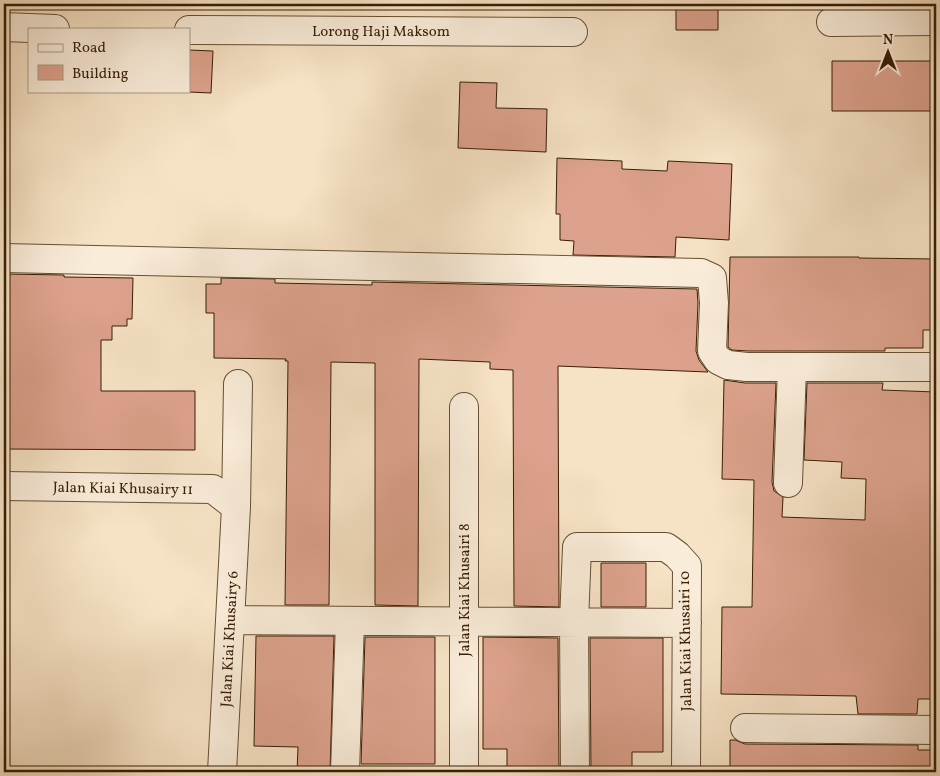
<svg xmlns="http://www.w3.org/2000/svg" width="940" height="776" font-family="Vollkorn,serif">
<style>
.building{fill:#dda28d;stroke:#371e04}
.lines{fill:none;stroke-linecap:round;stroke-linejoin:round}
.minor-casing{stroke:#674f34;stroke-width:30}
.minor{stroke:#f9ecd9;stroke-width:28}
.labels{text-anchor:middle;stroke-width:4;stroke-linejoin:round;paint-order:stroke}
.street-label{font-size:15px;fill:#371e04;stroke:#f9ecd9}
</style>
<rect width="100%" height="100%" fill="#f6e2c5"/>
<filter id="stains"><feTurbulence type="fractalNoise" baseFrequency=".004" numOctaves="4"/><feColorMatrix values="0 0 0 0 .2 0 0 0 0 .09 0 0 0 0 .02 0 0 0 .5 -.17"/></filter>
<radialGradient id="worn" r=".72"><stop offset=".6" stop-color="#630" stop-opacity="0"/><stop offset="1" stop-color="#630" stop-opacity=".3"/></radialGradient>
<path class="building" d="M676 4H718V30H676Z
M189 50 213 51 211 93 189 92Z
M832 61H936V111H832Z
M460 82 497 83 496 108 547 109 546 152 458 148Z
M557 158 622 161V169L667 171 668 161 732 164 729 240 676 237 675 257 573 255 574 241 560 240V214H556Z
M730 257H859V258L936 259V330H923V348H885V351H748L732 350 728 347Z
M4 274 64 275V277L133 278 132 319H127V326H112V340H101V391H195V450L4 449Z
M221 278 275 279V283L372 285V282L697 289 698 303 696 351 699 360 708 372 558 366 559 607 514 606 513 370 490 369V362L419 359 418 606 375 605V363L331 362 329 605H285L288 361H285L286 359 214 358V313H206V284H221Z
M724 380 745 383H776L772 482 774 491 783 497 782 517 865 520 866 479 841 478 842 462 804 460 807 383H883L882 390 936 392V699H918L917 714H858L856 696 721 694 722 607H752L754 480 722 479Z
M601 563H646V607H601Z
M256 636H334L330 772H297L298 747 254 746Z
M365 637H435V764H361Z
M483 637 558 638 559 771H507V749H483Z
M590 638H663V752H632V772H591Z
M730 740H735L745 744 918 745V750H936V772H730Z"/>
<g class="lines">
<defs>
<path id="minor" d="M831 22 936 21
M4 27 55 29
M189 30 573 32
M4 258 701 273 712 278 714 303 712 351 718 360 728 365 747 367H936
M464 407V772
M788 483 792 367
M4 486 213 489 236 507
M230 620 687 623
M745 728 936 730
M222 772 236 507 238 384
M345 772 350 621
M575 772 574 622 577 547H666L677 555 687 566 686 772"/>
</defs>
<use href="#minor" class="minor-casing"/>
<use href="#minor" class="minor"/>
</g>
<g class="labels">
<g class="street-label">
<text x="381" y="36">Lorong Haji Maksom</text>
<text transform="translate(123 488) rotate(1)" y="5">Jalan Kiai Khusairy 11</text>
<text transform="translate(464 590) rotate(-90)" y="5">Jalan Kiai Khusairi 8</text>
<text transform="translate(229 639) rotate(-87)" y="5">Jalan Kiai Khusairy 6</text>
<text transform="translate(685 641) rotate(-91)" y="5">Jalan Kiai Khusairi 10</text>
</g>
</g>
<rect width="940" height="776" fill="none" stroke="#f6e2c5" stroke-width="20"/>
<rect x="5" y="5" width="930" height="766" fill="none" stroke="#371e04" stroke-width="2.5"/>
<rect x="10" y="10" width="920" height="756" fill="none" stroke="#371e04"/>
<rect x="28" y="28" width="162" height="65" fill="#f9ecd9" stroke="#ab9a84"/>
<rect x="38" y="44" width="25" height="8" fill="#f9ecd9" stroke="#ab9a84"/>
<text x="72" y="52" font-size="15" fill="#371e04">Road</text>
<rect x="38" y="65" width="25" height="15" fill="#dda28d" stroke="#ab9a84"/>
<text x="72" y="78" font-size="15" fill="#371e04">Building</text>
<g transform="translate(888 52)" stroke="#f9ecd9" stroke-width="4" paint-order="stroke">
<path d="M0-4L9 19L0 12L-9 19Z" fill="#371e04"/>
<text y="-8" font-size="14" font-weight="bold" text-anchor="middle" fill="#371e04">N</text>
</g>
<rect width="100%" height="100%" filter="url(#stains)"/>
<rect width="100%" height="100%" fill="url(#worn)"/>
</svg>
